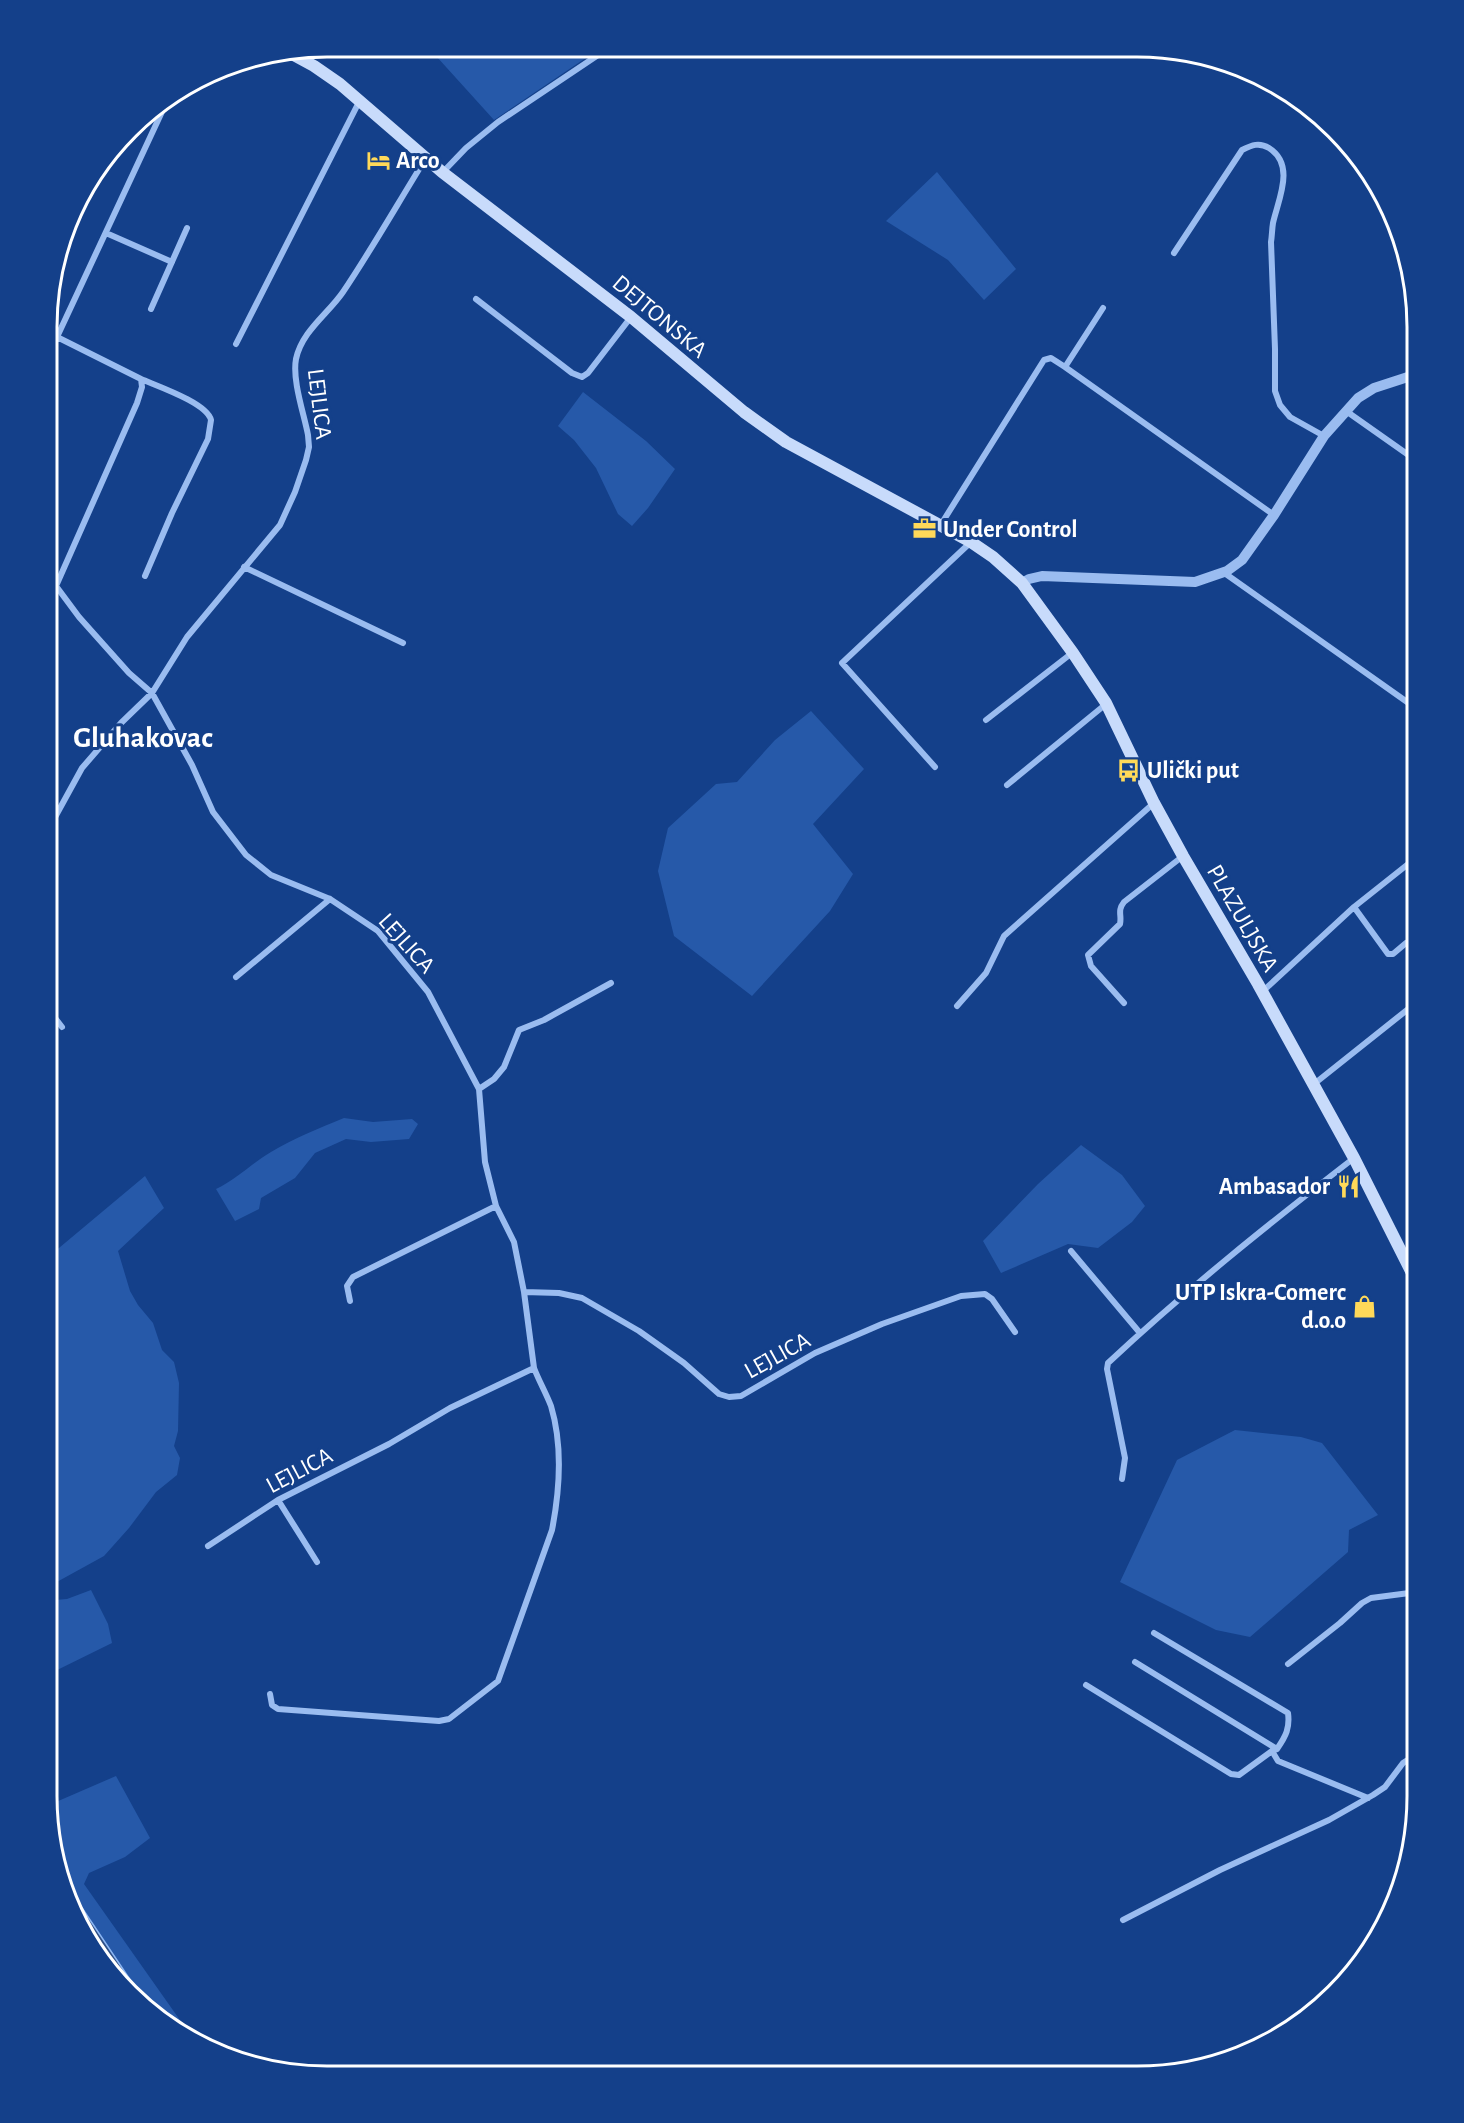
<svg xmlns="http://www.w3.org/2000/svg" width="1464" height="2123" font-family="'Alegreya Sans',sans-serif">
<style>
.green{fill:#2659a9}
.water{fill:#2e4f86;stroke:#8cb6f3;stroke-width:1.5}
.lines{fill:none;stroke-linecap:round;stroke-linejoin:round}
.minor{stroke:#9abcf0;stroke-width:6}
.tertiary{stroke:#9abcf0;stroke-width:10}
.secondary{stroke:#c8dbfb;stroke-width:12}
.labels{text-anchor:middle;stroke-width:6;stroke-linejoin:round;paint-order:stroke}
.poi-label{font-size:24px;font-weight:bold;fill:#fff;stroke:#14408a;text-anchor:start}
.street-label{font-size:24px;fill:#fff;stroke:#14408a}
.district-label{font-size:30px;font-weight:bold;fill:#fff;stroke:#14408a}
.rim{fill:none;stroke:#fff;stroke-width:3}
</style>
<rect width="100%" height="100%" fill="#14408a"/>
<path class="green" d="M448 47H602L494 120 437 57Z
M937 172 1016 269 984 300 948 260 886 221Z
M583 392 646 441 675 469 648 508 632 526 618 514 596 468 574 440 558 426Z
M811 711 864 769 813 824 853 874 830 911 752 996 674 936 658 871 668 828 716 784 737 782 775 740Z
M344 1118 373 1122 412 1119 418 1124 409 1139 371 1142 346 1139 315 1153 295 1178 261 1198 259 1209 235 1221 216 1189C237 1179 252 1163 271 1152 294 1138 320 1128 344 1118Z
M1081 1145 1122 1175 1145 1206 1132 1222 1098 1248 1068 1244 1001 1273 983 1241 1038 1184Z
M145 1176 164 1208 118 1251 130 1291 138 1305 153 1323 162 1350 174 1362 179 1383 178 1431 174 1446 180 1458 177 1475 156 1492 129 1528 104 1556 55 1583V1600L67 1599 91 1590 108 1624 112 1643 47 1675V1258Z
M1235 1430 1301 1437 1322 1443 1378 1515 1349 1530 1348 1552 1250 1637 1216 1630 1120 1582 1177 1460Z
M116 1776 150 1838 125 1857 89 1873 84 1884 194 2040 157 2019 68 1887 49 1805Z"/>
<path class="water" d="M68 1887 153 2014 75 1920Z"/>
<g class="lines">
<path class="minor" d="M167 101 57 337 141 379 142 387 137 403 56 586 79 617 129 673 152 693 192 765 213 812 246 855 271 875 330 899 378 931 428 992 479 1089 485 1162 496 1206 514 1242 524 1292 534 1368 450 1408 389 1444 278 1500 208 1546
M443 172 466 148 498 122 610 47
M106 233 172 262
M1174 253 1242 150C1252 145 1259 142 1269 148 1296 165 1278 200 1273 223 1272 229 1272 236 1271 242L1275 349V391L1280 405 1290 417 1324 436
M476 299 572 373 582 377 588 373 631 317
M151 309 187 228
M236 344 360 100
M49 356 57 337
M1065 367 1274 515
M141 379C157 386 207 403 211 420L208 439 172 513 145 576
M1346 411 1417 461
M940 526 1044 360 1051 358 1065 367 1103 308
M244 567 403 643
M1223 572 1417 709
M48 578 56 586
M986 720 1072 653
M935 767 842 663 971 542
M1007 785 1106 704
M48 830 82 768 121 723 152 693 187 637 280 525 295 492 306 460 309 447 308 435C304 414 292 380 296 359 302 331 328 314 343 292 372 249 398 203 426 158
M1354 907 1388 954H1393L1406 943
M236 977 330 899
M1262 992 1354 907 1417 857
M1124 1003 1091 966 1088 955 1120 924C1122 915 1117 911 1124 902L1183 856
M957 1006 986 973 1004 936 1154 803
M48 1009 62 1027
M1314 1084 1417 1002
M479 1089 494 1079 504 1067 519 1030 544 1020 611 983
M1071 1251 1140 1333
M524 1292 559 1293 582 1298 639 1331 684 1363 719 1394 729 1397 741 1396 815 1353 882 1324 961 1296 985 1294 992 1299 1015 1332
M350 1301 347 1286 353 1277 496 1206
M1122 1479 1125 1458 1107 1369 1108 1363C1186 1290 1270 1223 1354 1158
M278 1500 317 1562
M1154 1633 1288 1713C1290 1728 1286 1736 1277 1749L1272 1751 1278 1761 1368 1798
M1135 1662 1277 1749
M1288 1664 1340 1623 1362 1603 1371 1598 1417 1592
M1086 1685 1231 1774 1239 1775 1272 1751
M270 1694 272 1705 278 1709 439 1721 449 1719 498 1681 552 1530C560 1489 563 1446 551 1406 546 1393 539 1381 534 1368
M1123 1920 1220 1870 1329 1820 1373 1795 1385 1787 1403 1763 1417 1754"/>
<path class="tertiary" d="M1022 583 1029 579 1042 576 1195 582 1227 571 1242 560 1274 515 1324 436 1358 398 1374 388 1417 374"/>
<path class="secondary" d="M290 53 314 66 340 84 442 172 631 317 744 412 786 442 971 542 993 557 1022 583 1073 653 1106 703 1154 803 1183 856 1258 984 1354 1158 1417 1283"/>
</g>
<defs>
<symbol id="hotel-bare" viewBox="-9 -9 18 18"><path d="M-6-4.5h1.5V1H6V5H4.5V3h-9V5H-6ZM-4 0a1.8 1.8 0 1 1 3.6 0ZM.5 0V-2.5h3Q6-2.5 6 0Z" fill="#ffd959" stroke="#14408a" stroke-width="2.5" paint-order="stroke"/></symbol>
<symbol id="office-bare" viewBox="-9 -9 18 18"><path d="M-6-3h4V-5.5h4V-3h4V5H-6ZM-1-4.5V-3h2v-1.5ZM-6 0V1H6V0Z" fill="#ffd959" stroke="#14408a" stroke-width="2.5" paint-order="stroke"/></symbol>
<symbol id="bus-bare" viewBox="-9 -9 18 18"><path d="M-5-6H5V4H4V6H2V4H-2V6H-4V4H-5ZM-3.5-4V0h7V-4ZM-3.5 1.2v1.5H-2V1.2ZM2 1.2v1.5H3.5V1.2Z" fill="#ffd959" stroke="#14408a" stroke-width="2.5" paint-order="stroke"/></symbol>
<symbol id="restaurant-bare" viewBox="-9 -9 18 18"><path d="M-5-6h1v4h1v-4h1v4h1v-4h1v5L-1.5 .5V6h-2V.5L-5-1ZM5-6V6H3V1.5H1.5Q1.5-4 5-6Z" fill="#ffd959" stroke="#14408a" stroke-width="2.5" paint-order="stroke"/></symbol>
<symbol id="shop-bare" viewBox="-9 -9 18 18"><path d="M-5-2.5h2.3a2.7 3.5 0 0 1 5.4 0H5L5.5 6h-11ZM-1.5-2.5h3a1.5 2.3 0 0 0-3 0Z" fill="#ffd959" stroke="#14408a" stroke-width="2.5" paint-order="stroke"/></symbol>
</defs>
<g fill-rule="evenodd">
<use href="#hotel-bare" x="362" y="144" width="33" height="33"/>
<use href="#office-bare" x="908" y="512" width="33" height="33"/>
<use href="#bus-bare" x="1112" y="754" width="33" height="33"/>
<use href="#restaurant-bare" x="1332" y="1170" width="33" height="33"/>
<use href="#shop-bare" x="1348" y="1290" width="33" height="33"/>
</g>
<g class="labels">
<g class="poi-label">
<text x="396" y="168">Arco</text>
<text x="943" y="537">Under Control</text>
<text x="1147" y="778">Ulički put</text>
<text x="1330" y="1194" text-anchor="end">Ambasador</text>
<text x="1346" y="1300" text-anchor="end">UTP Iskra-Comerc<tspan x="1346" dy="28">d.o.o</tspan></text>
</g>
<g class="street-label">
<text transform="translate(660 316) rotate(40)" y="8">DEJTONSKA</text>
<text transform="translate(320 404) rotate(83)" y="8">LEJLICA</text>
<text transform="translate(1243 918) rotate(60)" y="8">PLAZULJSKA</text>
<text transform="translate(407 943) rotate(48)" y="8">LEJLICA</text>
<text transform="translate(777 1355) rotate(-29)" y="8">LEJLICA</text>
<text transform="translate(299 1470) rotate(-28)" y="8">LEJLICA</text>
</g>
<g class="district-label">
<text x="143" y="747">Gluhakovac</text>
</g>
</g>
<path d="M0 0H1464V2123H0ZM327 57H1137A270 270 0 0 1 1407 327V1796A270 270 0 0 1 1137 2066H327A270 270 0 0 1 57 1796V327A270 270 0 0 1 327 57Z" fill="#14408a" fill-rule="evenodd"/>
<path class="rim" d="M327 57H1137A270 270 0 0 1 1407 327V1796A270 270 0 0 1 1137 2066H327A270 270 0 0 1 57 1796V327A270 270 0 0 1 327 57Z"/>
</svg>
